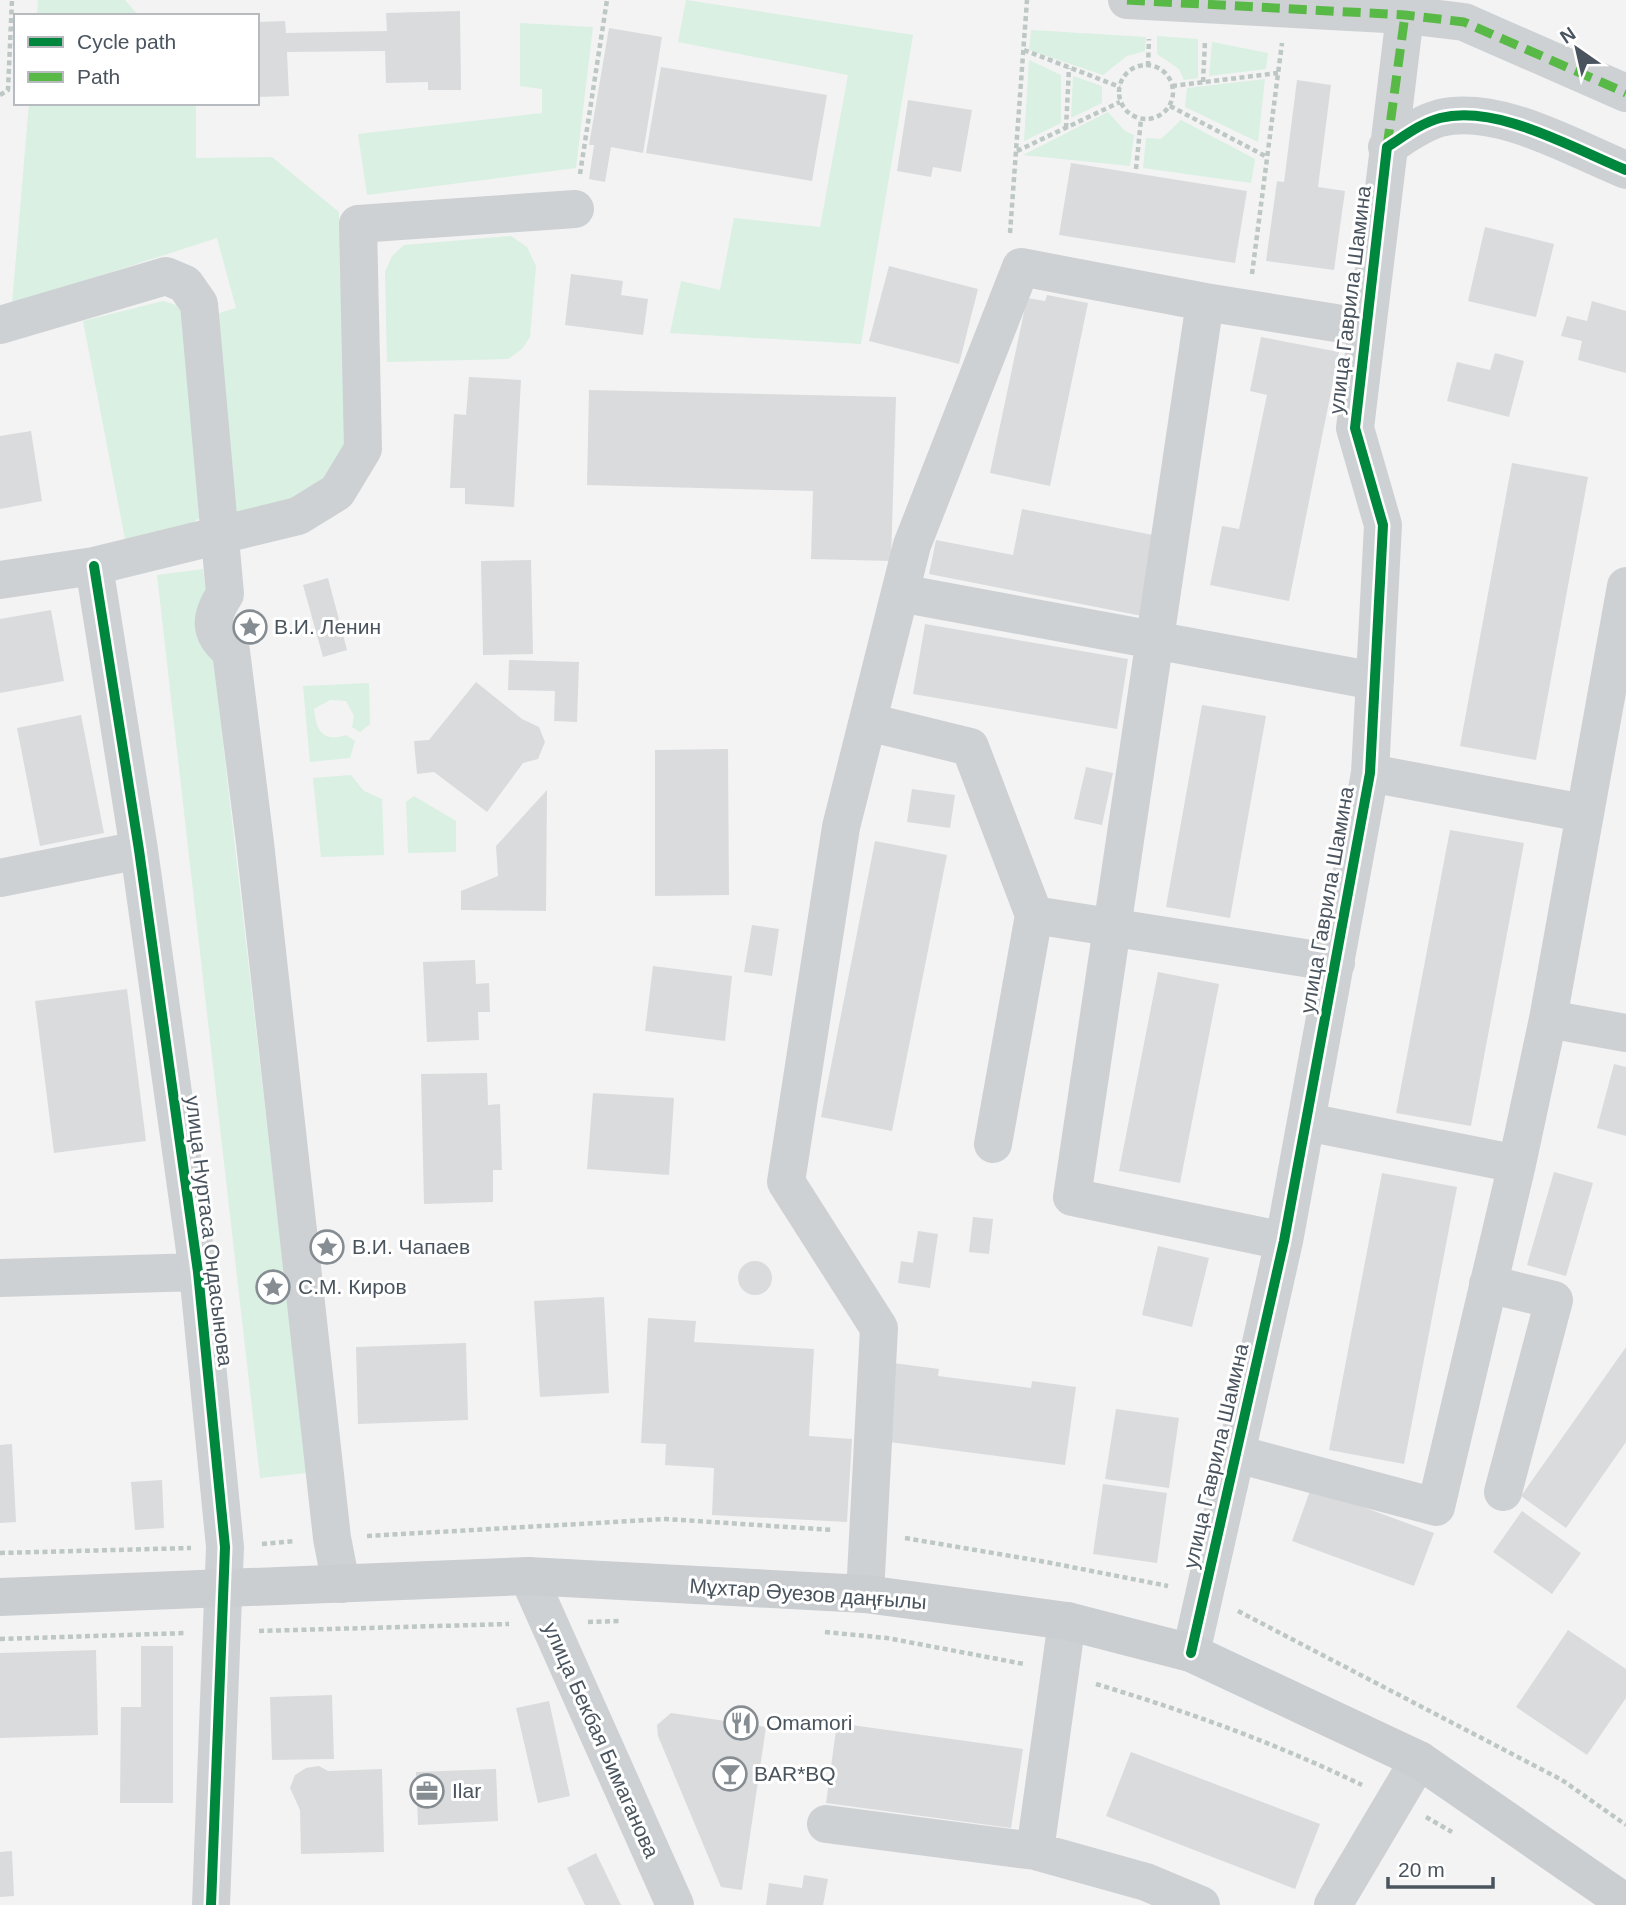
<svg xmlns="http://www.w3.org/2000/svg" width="1626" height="1905" font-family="Arial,sans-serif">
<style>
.green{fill:#d9f0e3}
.building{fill:#dadbdd}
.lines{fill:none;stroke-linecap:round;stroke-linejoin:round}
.path{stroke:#bdc7c4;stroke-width:4.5;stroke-dasharray:5 3.5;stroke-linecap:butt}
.minor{stroke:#ced1d3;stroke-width:38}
.major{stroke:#caced1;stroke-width:38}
.quiet{stroke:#58b947;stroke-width:9;stroke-dasharray:18 9;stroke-linecap:butt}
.cycleway-casing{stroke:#fff;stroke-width:15}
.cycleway{stroke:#00873e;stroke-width:10}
.labels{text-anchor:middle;stroke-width:6;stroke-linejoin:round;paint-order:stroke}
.street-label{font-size:21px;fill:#4a545e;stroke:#fff}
.poi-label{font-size:21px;fill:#4a545e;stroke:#fff;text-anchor:start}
</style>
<rect width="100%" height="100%" fill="#f3f3f3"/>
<path class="green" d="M38 0H125L139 16H37Z
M686 0 913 35 861 344 670 333 681 281 720 290 734 218 820 227 848 75 678 42Z
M520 23 593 27 576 168 367 195 358 134 542 113V89L520 86Z
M1031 30 1146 37 1145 51 1127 56 1103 75 1029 50Z
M1157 36 1198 39V78L1184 80 1179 69 1157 54Z
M1212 42 1268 53 1266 69 1209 76Z
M1029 60 1061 75V123L1024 141Z
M1073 76 1102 86V103L1071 118Z
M1265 79 1258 142 1185 107 1187 88Z
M29 103H196V158L272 157 339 212 349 433 339 466 297 500 233 514 209 316 236 308 217 238 12 304Z
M1108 112 1125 131 1134 135 1130 166 1023 155Z
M1181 120 1255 159 1251 183 1143 168 1146 138 1161 139Z
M511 236 527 247 536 266 530 337 522 349 508 359 387 362 385 272 392 256 404 245Z
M163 301 176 305 184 314 199 518 189 526 125 539 83 321Z
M203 569 307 1473 260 1478 157 575Z
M369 683 370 724 360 732 352 727 354 716 346 701 330 700 314 709C316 730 323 743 346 735L355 741 350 758 310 762 303 686Z
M351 775 364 791 382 799 384 855 321 857 313 778Z
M414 796 456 821V852L408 853 406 802Z"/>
<path class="building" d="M460 11 461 90H428V82L386 83 385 51 287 52 289 96 257 97V22L285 21 286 33 387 31 386 13Z
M609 28 662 37 643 153 611 147 605 182 589 179 594 145H589Z
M661 67 827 95 812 181 646 153Z
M1297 80 1331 85 1318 187 1345 191 1334 270 1266 261 1277 181 1284 182Z
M908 100 972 110 961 172 933 167 931 177 897 171Z
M1071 163 1247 191 1235 263 1059 235Z
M1485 227 1554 244 1536 317 1468 301Z
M889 266 978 289 959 364 869 341Z
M571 274 623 281 621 295 648 299 643 335 565 325Z
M1047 295 1088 303 1050 486 990 473 1027 298 1045 301Z
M1592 301 1626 311V373L1578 360 1582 341 1561 336 1567 316 1587 321Z
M1261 337 1339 352 1289 601 1210 585 1222 526 1239 529 1267 395 1250 391Z
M1495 353 1524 361 1509 417 1447 401 1457 362 1490 370Z
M469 377 521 380 514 507 465 504V488H450L454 414 466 415Z
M589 390 896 397 891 561 811 559 813 491 587 485Z
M31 431 42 501 0 509V436Z
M1512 463 1588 477 1536 760 1460 746Z
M1022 509 1158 536 1142 616 929 574 936 540 1013 555Z
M531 560 533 654 483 655 481 561Z
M328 578 347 650 323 657 303 585Z
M51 610 64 681 0 693V619Z
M925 624 1128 659 1117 729 913 694Z
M509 660 579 662 577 722 554 721 555 691 508 690Z
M476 682 522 719 539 727 545 742 538 759 523 763 487 812 434 772 417 774 414 741 429 740Z
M1202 705 1266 716 1230 918 1166 907Z
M81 715 104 833 40 846 17 728Z
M728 749 729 895 655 896V750Z
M1086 767 1113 773 1102 825 1074 819Z
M912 789 955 795 950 828 907 822Z
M547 790 546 911 461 910V891L498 876 496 846Z
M1450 830 1524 843 1471 1126 1396 1113Z
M875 841 947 855 892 1131 821 1117Z
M752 925 779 929 772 976 744 972Z
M475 960 476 984 489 983 490 1012H478L479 1040 427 1042 423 962Z
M653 966 732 976 725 1041 645 1031Z
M1158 972 1219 984 1180 1183 1119 1171Z
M127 989 146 1141 54 1153 35 1001Z
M1614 1064 1626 1067V1136L1597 1128Z
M487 1073 488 1105 500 1104 502 1170H493V1202L424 1204 421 1074Z
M593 1093 674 1098 669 1175 587 1169Z
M1554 1172 1593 1183 1566 1276 1527 1265Z
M1382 1173 1457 1187 1404 1464 1329 1450Z
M973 1217 993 1219 989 1254 969 1252Z
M918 1231 938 1234 930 1288 898 1283 901 1261 913 1263Z
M1158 1246 1209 1258 1192 1327 1142 1315Z
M738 1278a17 17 0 1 1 34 0a17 17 0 1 1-34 0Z
M604 1297 609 1393 540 1397 534 1301Z
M648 1318 696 1321 694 1342 814 1349 809 1436 852 1439 847 1522 712 1515 714 1468 665 1465 666 1444 641 1443Z
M466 1343 468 1420 358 1424 356 1347Z
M1626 1347V1442L1566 1528 1521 1496Z
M893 1363 939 1369 938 1376 1031 1388 1032 1381 1076 1387 1065 1465 882 1441Z
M1116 1409 1179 1418 1169 1488 1105 1479Z
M12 1444 16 1522 0 1523V1445Z
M162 1480 164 1528 135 1530 131 1482Z
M1103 1484 1167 1493 1157 1563 1093 1554Z
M1311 1488 1434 1533 1414 1586 1292 1541Z
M1522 1511 1581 1553 1552 1594 1493 1552Z
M1568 1630 1626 1669V1698L1587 1755 1516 1707Z
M141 1646H173V1803H120L121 1707H141Z
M96 1650 98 1735 0 1738V1653Z
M332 1695 334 1759 272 1760 270 1697Z
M549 1701 570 1796 538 1803 516 1708Z
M671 1713 766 1727 742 1890 721 1887 658 1736 657 1725Z
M837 1723 1023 1749 1011 1828 826 1803Z
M1131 1752 1320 1824 1295 1889 1106 1816Z
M319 1766 328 1771 382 1769 384 1852 301 1854 300 1810 290 1788 295 1775 306 1768Z
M496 1769 498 1821 418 1825 416 1772Z
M12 1851 14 1896 0 1897V1852Z
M596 1853 621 1905H585L567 1868Z
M804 1875 828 1879 823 1905H766L769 1883 802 1888Z"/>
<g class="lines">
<path class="path" d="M1024 50 1120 87
M1119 92a27 27 0 1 1 54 0a27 27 0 1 1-54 0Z
M1148 66 1149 39
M1203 82 1205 41
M1172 86 1278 73
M0 95 8 90 12 0
M1170 106 1267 157
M1066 128 1069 68
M1017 151 1120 102
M1136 169 1141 119
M580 174 607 0
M1010 233 1027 0
M1252 274 1282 43
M367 1536 666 1519 833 1530
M905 1538 1046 1562 1168 1586
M262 1544 295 1541
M0 1553 191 1548
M1238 1611 1562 1780 1626 1825
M588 1622 621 1621
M259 1631 509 1624
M825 1632 887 1638 1024 1664
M0 1639 187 1633
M1096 1684C1189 1712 1275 1743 1362 1785
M1426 1817 1452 1832"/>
<path class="minor" d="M1127 0 1405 15 1464 22 1626 93
M1387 147C1403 137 1421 123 1440 118 1498 104 1572 148 1626 170
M1205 302 1367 328
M0 325 166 276 185 284 199 304 225 594C210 617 208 633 231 651L255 843 332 1538 341 1584
M94 566 139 850 198 1272 225 1547 211 1905
M0 580 94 566 298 516 337 492 363 449 358 224 575 209
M900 593 1375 681
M868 722 970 747 1034 915 993 1144
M1370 773 1583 813
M0 878 139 850
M1034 915 1336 963
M1548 1019 1626 1033
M1307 1122 1517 1164
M0 1278 198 1272
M1488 1284 1554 1300 1503 1492
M1237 1454 1436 1507 1517 1164 1548 1019 1626 586
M528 1576 675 1905
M865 1594 879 1328 786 1182 841 827 912 545 1021 267 1205 302 1072 1197 1284 1241
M1067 1621 1035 1851 1146 1882 1201 1905
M1191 1653 1284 1241 1370 773 1383 525 1355 428 1405 15
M826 1824 1035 1851
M1333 1905 1419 1760"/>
<path class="major" d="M0 1597 528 1576 865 1594 1067 1621 1191 1653 1419 1760 1626 1903"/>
<path class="quiet" d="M1127 0 1405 15 1464 22 1626 93
M1387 147 1405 15"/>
<defs>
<path id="cycleway" d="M94 566 139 850 198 1272 225 1547 211 1905
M1191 1653 1284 1241 1370 773 1383 525 1355 428 1387 147C1403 137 1421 123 1440 118 1498 104 1572 148 1626 170"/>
</defs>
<use href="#cycleway" class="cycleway-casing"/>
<use href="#cycleway" class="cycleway"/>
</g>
<defs>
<symbol id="sight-ring" viewBox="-11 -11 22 22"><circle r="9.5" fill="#fff" stroke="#858c92" stroke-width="1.5"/><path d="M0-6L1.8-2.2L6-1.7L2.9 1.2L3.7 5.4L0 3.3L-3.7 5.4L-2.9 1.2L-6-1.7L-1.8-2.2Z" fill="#858c92"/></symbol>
<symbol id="restaurant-ring" viewBox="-11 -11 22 22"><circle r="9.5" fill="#fff" stroke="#858c92" stroke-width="1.5"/><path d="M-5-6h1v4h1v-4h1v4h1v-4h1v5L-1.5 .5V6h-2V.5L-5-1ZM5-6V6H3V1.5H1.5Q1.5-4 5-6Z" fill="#858c92"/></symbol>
<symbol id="bar-ring" viewBox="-11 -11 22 22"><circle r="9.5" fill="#fff" stroke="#858c92" stroke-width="1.5"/><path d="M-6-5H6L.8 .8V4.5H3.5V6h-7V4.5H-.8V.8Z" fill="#858c92"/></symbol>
<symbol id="office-ring" viewBox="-11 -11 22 22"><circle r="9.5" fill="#fff" stroke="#858c92" stroke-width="1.5"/><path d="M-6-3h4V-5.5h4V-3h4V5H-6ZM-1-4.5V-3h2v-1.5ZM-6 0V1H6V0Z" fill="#858c92"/></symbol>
</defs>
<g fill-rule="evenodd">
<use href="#sight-ring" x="231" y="608" width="38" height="38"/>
<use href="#sight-ring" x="308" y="1228" width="38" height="38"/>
<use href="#sight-ring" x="254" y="1268" width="38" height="38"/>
<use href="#restaurant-ring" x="722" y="1704" width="38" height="38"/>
<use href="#bar-ring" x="711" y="1755" width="38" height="38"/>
<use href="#office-ring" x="408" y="1772" width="38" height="38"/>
</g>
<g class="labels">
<g class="street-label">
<text transform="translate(1350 300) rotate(-83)" y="7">улица Гаврила Шамина</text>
<text transform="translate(1327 900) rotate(-80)" y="7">улица Гаврила Шамина</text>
<text transform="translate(209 1231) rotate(83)" y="7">улица Нуртаса Ондасынова</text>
<text transform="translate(1216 1456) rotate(-77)" y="7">улица Гаврила Шамина</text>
<text transform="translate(808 1594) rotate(4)" y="7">Мұхтар Әуезов даңғылы</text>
<text transform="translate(601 1740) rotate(66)" y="7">улица Бекбая Бимаганова</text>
</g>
<g class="poi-label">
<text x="274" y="634">В.И. Ленин</text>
<text x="352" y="1254">В.И. Чапаев</text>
<text x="298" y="1294">С.М. Киров</text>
<text x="766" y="1730">Omamori</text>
<text x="754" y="1781">BAR*BQ</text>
<text x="452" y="1798">Ilar</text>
</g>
</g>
<rect x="14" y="14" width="245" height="91" fill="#ffffff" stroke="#b7bbbf" stroke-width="2"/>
<rect x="28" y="37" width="35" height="10" fill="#00873e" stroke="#b7bbbf" stroke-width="2"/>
<text x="77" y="49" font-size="21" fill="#4a545e">Cycle path</text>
<rect x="28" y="72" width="35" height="10" fill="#58b947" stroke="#b7bbbf" stroke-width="2"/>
<text x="77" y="84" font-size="21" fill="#4a545e">Path</text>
<g transform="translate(1577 49) rotate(326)" stroke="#ffffff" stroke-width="5" paint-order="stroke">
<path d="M0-5L12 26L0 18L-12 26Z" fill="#4a545e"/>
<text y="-10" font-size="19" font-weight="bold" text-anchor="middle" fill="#4a545e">N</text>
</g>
<path d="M1388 1877v10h105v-10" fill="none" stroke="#4a545e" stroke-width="3.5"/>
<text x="1398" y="1877" font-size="21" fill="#4a545e" stroke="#ffffff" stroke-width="5" paint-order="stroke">20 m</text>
</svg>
